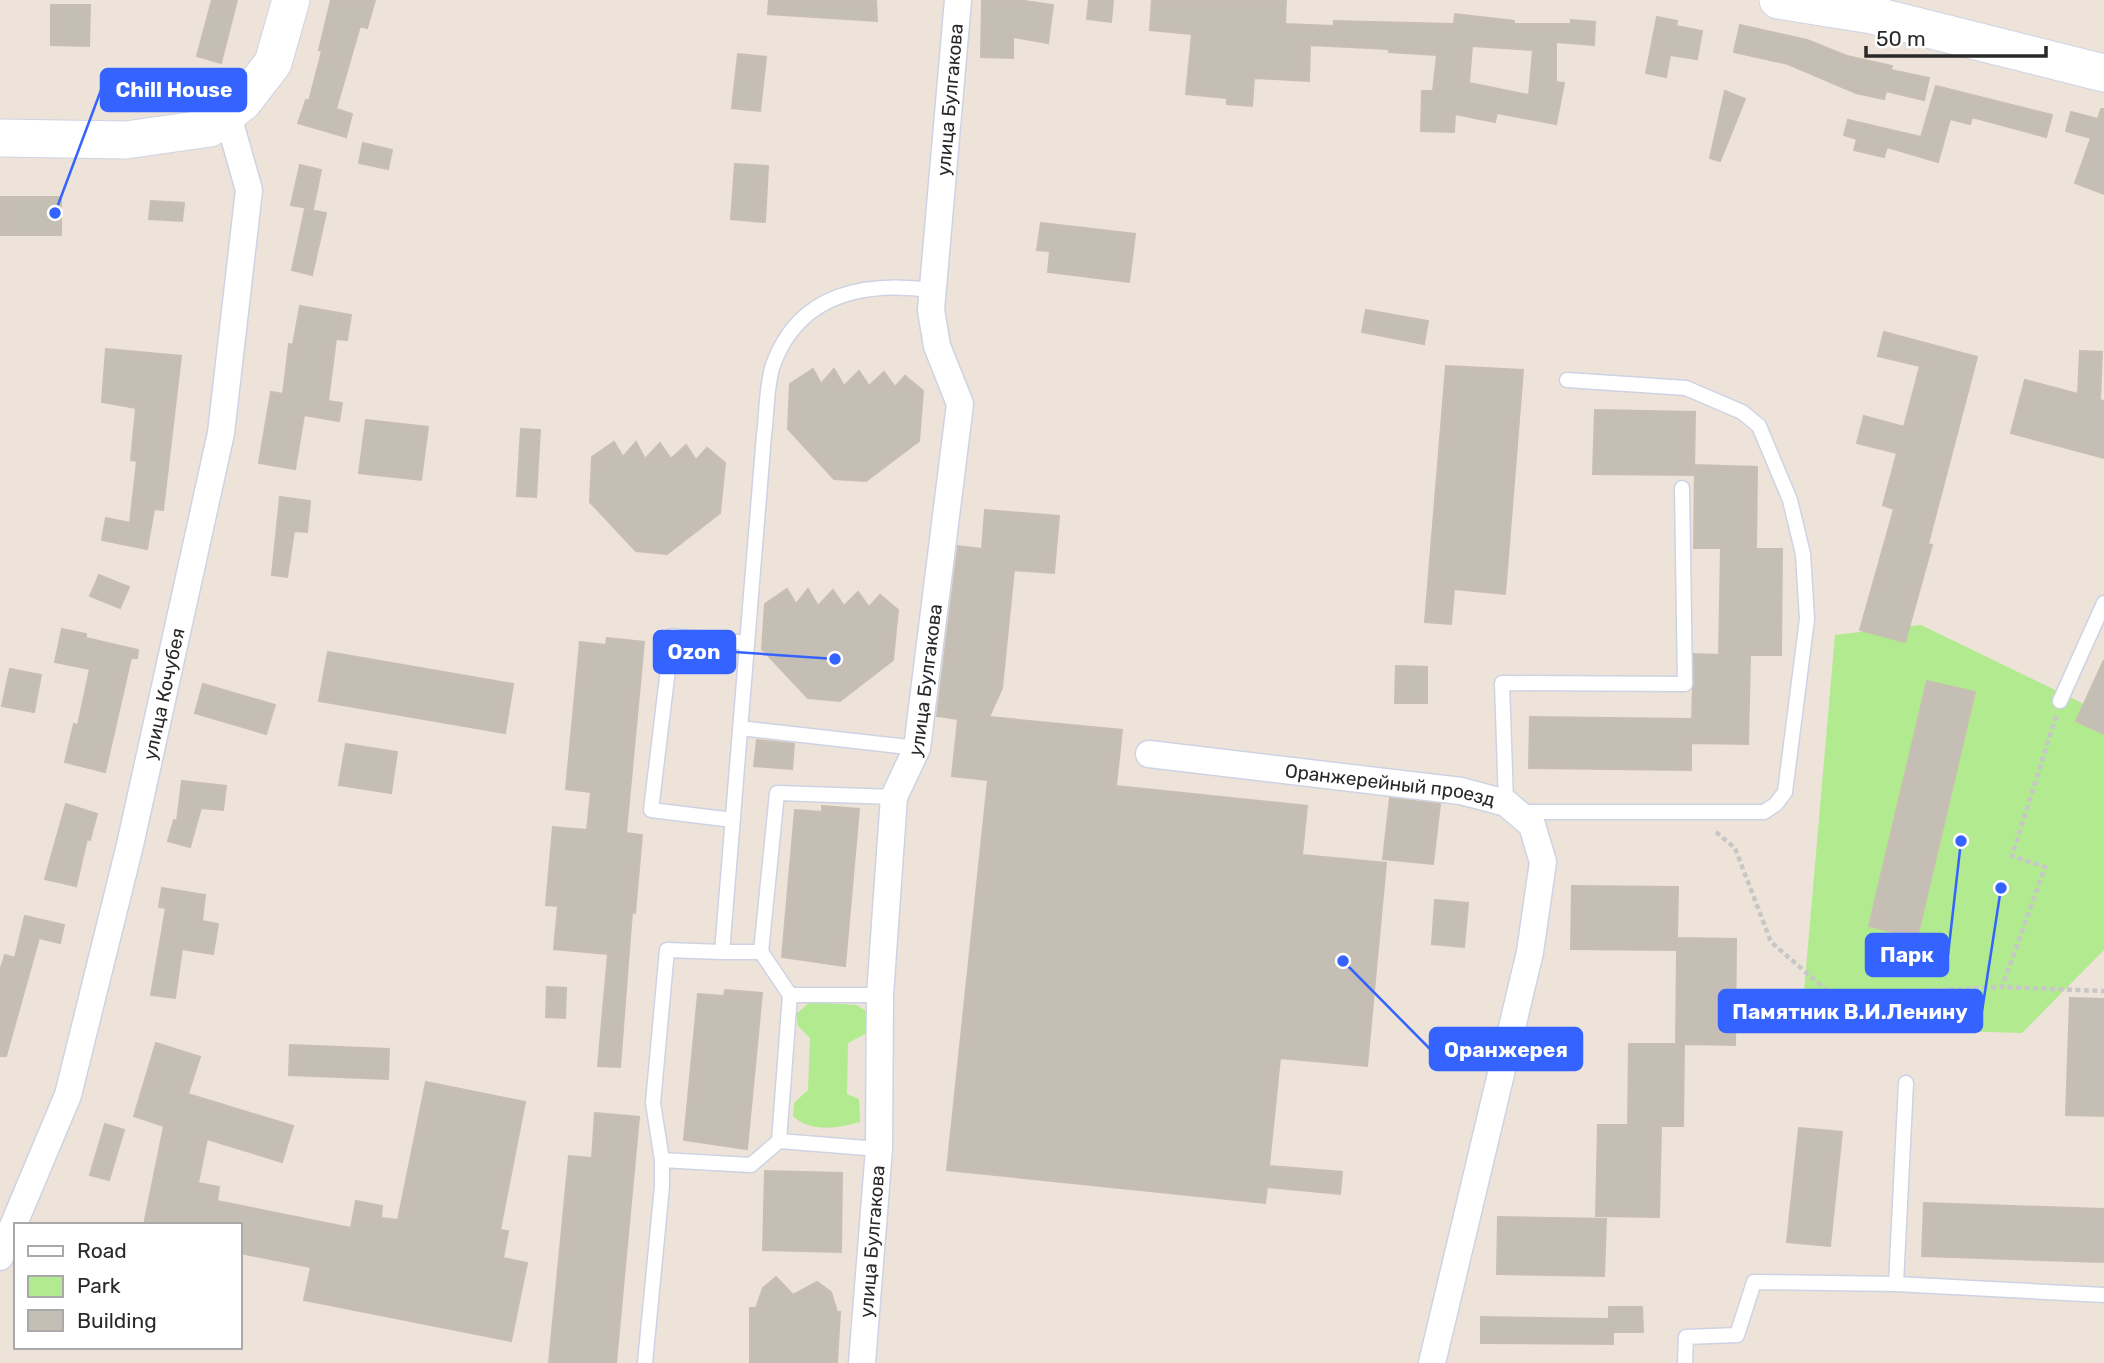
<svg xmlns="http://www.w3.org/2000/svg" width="2104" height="1363" font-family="Rubik,sans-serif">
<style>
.green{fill:#b2ea8f}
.building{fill:#c4beb5;stroke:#c8bfb3;stroke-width:2;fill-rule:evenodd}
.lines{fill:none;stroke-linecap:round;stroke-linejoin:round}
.lane-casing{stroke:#ced3e4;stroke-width:17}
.street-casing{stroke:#ced3e4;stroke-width:29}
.secondary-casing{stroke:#ced3e4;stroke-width:39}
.path{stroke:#c7c7c7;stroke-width:4.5;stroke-dasharray:5 3.5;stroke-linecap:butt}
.lane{stroke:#fff;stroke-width:14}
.street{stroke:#fff;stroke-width:26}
.secondary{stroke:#fff;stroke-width:37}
.labels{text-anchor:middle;stroke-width:5;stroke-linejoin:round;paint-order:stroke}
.street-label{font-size:19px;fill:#292929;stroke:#fff}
.leader{fill:none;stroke:#3463ff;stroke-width:2.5}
.callout-dot{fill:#3463ff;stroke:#fff;stroke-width:2.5}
.callout{fill:#3463ff;stroke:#3463ff;stroke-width:2.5}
.callout-label{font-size:21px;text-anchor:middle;font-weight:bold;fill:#fff}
</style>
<rect width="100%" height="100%" fill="#ede3d9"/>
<path class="green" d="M1921 625 2084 704 2104 733V950L2022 1033 1801 1026 1835 635Z
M810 1002 856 1005 865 1010 869 1018 865 1034 848 1043 847 1094 859 1099 860 1122C839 1128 810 1133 793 1116L794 1103 808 1090 810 1038 798 1026 796 1014Z"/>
<path class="building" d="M212 0H237L221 63 197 56Z
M331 0H375L367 28 360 26 336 109 352 114 346 137 298 123 306 100 309 101 322 51 319 50Z
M769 0H876L877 21 768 14Z
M982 0H1017L1053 5 1048 43 1013 37V58L981 57Z
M1089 0H1113L1111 22 1087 19Z
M1152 0H1286L1285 24 1334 26V21L1454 24 1455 14 1514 21V24H1571V20L1595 22 1594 45 1556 42V82L1564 83 1556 124 1497 113 1495 122 1455 114 1454 132 1421 131 1422 91H1433L1437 55 1389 52V49L1310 45 1309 81 1254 78 1252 106 1227 104V98L1186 94 1192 34 1150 30ZM1472 46 1533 50 1529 95 1469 83Z
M51 5H90L89 46 51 45Z
M1657 17 1677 21 1676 26 1702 31 1697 59 1670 55 1666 77 1646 73Z
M1740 25 1807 40 1847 56 1892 66 1891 70 1929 78 1924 100 1886 91 1884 99 1856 93 1788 64 1734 52Z
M738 54 766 57 760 111 732 108Z
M1936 86 2052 115 2046 137 1972 117 1970 124 1950 119 1938 162 1887 147 1884 157 1854 150 1857 139 1844 135 1848 120 1921 137Z
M1725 91 1745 99 1720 161 1710 158Z
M2101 109H2104V194L2075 183 2091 138 2066 131 2071 112 2098 119Z
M363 143 392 150 388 169 359 163Z
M735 164 768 166 765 222 731 219Z
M300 165 321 170 313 209 291 205Z
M0 197H61V235H0Z
M151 201 184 203 182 221 149 219Z
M305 209 326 213 312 275 292 270Z
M1041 223 1135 234 1129 282 1048 272 1050 251 1037 250Z
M300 306 351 315 347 340 336 339 328 401 342 403 339 421 304 415 295 469 259 463 271 392 283 394 289 344 293 345Z
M1366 310 1428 321 1424 344 1362 332Z
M1884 332 1977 357 1928 544 1932 545 1905 642 1860 630 1894 509 1883 505 1897 453 1857 443 1864 416 1904 427 1920 366 1878 356Z
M106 349 181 356 163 510 154 509 147 549 102 540 106 518 130 523 137 461 131 460 136 408 102 402Z
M2080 351 2102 352 2100 400 2104 401V458L2011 433 2025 380 2078 394Z
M1446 366 1523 370 1505 594 1454 589 1451 624 1425 622Z
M813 369 821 384 834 369 844 386 859 371 869 386 884 372 895 387 905 376 923 391 919 441 866 481 834 479 788 429 790 384Z
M1595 410 1695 412 1694 475 1593 474Z
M366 420 428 427 421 480 359 473Z
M521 429 540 430 536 497 517 496Z
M614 442 623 457 636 442 645 459 660 443 671 459 686 445 696 460 707 448 725 463 720 513 667 554 636 551 590 502 592 457Z
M1695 465 1757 467 1756 549H1782L1781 655H1750L1748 744 1691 743V770L1529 768 1530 717 1692 719 1694 654 1719 655 1721 548H1694Z
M280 497 310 501 307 532 294 531 287 577 272 575Z
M985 510 1059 516 1054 573 1014 570 1002 688 989 717 1122 730 1116 786 1307 806 1302 855 1386 863 1367 1066 1280 1058 1269 1166 1342 1172 1340 1194 1267 1187 1265 1203 947 1170 988 780 952 776 958 719 937 716 958 546 982 549Z
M99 575 129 587 120 608 90 596Z
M787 589 796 604 808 589 818 606 833 590 844 606 858 592 869 607 880 595 898 610 893 660 840 701 808 698 762 649 765 604Z
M62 629 86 634V638L138 650 137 658H131L105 772 65 762 74 724 78 725 90 669 55 662Z
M607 638 644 642 626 833 642 835 635 913 632 912 620 1067 598 1066 608 954 554 949 558 906 546 905 553 827 587 830 591 792 566 789 580 642 606 645Z
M328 652 513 684 505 733 319 701Z
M2104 660V734L2076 721Z
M1396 666 1427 667V703H1395Z
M10 669 41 675 34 712 2 706Z
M1927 681 1975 692 1917 938 1869 926Z
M203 684 275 705 266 734 195 713Z
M757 740 794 744 792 769 754 766Z
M346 744 397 752 391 793 339 785Z
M182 781 226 786 223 810 201 808 190 847 168 841 174 820 177 821Z
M1390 798 1440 804 1433 864 1383 859Z
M66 804 97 814 90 840 87 839 76 886 45 879Z
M822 806 859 809 845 966 782 957 795 810 822 812Z
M1572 886 1678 887 1677 938 1736 939 1735 1045 1684 1044 1683 1126H1661L1659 1217 1596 1216 1598 1125H1628L1629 1044H1676L1677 950 1571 949Z
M162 888 205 895 202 921 218 924 213 954 182 949 175 998 151 995 166 908 159 907Z
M1435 900 1468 903 1464 947 1432 944Z
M25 916 64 925 60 943 39 938 6 1056H0V971L5 955 15 958Z
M547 987 566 988 565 1018 546 1017Z
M725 990 762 993 747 1149 684 1140 698 994 724 996Z
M2070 998 2104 999V1116L2066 1115Z
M156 1043 200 1057 188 1094 293 1126 282 1162 207 1139 198 1183 219 1187 217 1201 351 1228 356 1201 382 1206 381 1218 398 1220 426 1082 525 1102 500 1230 508 1231 503 1258 527 1263 511 1341 304 1300 311 1267 240 1253V1225H144L164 1126 134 1116Z
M290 1045 389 1049 388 1079 289 1075Z
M595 1113 639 1117 616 1363H549L569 1156 592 1158Z
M105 1124 124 1130 109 1180 90 1175Z
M1799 1128 1842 1132 1830 1246 1787 1242Z
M765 1171 842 1173 841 1252 763 1250Z
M1924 1203 2104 1209V1262L1922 1256Z
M1498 1217 1606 1219 1604 1276 1497 1274Z
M776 1277 793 1295 817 1282 831 1292 837 1312H840L837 1363H750V1308H756L763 1288Z
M1609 1307H1642L1643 1332H1613V1344L1481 1343V1317L1609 1319Z"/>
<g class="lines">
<defs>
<path id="lane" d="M2060 701 2104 603
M740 728 917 748
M1506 803 1502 683 1685 684 1682 488
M1518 812H1764L1776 804 1785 792 1807 619 1803 554 1790 500 1759 426 1742 412 1686 388 1567 380
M733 820 651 810 672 636 747 643
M761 952 777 793 894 797
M790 995H880
M779 1141 790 995 761 952H722L764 435C767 413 766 386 773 365 799 293 865 281 932 290
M662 1160 751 1165 779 1141 879 1149
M1896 1284 1906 1083
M645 1363 662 1186V1160L653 1103 667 950 722 952
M1685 1363 1686 1337 1737 1335 1754 1282 1896 1284 2104 1295"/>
<g id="street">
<path id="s1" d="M1149 754 1461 791 1506 803 1532 825 1543 862 1530 952 1432 1363"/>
<path id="s2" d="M0 1257 68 1095 130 845 221 433 249 190 228 116"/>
<path id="s3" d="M862 1363 879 1149 880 995 894 797 917 748 960 404 937 346 931 310 958 0"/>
</g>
<path id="secondary" d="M1778 0 1872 15 2104 73
M0 138 126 140 210 128 243 102 273 63 291 0"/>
</defs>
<use href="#lane" class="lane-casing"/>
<use href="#street" class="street-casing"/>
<use href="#secondary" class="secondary-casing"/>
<path class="path" d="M2056 716 2012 856 2045 867 2002 987 2104 991
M1716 832 1735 848 1771 942 1832 995 2002 987"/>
<use href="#lane" class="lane"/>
<use href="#street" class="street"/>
<use href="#secondary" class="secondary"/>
</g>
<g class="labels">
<g class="street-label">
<text dy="7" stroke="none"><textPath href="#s3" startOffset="1278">улица Булгакова</textPath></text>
<text dy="7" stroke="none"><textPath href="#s3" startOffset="690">улица Булгакова</textPath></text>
<text dy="7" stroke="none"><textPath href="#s2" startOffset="588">улица Кочубея</textPath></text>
<text dy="7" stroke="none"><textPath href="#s1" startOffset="243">Оранжерейный проезд</textPath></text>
<text dy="7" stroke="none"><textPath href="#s3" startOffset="122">улица Булгакова</textPath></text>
</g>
</g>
<path class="leader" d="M55 213L101 90M835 659L735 652M1961 841L1948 955M2001 888L1982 1011M1343 961L1430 1049"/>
<g class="callout-dot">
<circle cx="55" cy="213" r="7"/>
<circle cx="835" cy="659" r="7"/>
<circle cx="1961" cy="841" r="7"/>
<circle cx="2001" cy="888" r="7"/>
<circle cx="1343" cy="961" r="7"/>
</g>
<g class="callout">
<rect x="101" y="69" width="145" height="42" rx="7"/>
<rect x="654" y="631" width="81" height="42" rx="7"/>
<rect x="1866" y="934" width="82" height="42" rx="7"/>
<rect x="1719" y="990" width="263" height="42" rx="7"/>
<rect x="1430" y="1028" width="152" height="42" rx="7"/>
</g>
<g class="callout-label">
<text x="174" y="97">Chill House</text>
<text x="694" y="659">Ozon</text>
<text x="1907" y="962">Парк</text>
<text x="1850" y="1019">Памятник В.И.Ленину</text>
<text x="1506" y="1057">Оранжерея</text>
</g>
<rect x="14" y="1223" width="228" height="126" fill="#ffffff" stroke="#a9a9a9" stroke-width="2"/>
<rect x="28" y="1246" width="35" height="10" fill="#ffffff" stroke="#a9a9a9" stroke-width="2"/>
<text x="77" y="1258" font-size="21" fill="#292929">Road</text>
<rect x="28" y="1276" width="35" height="21" fill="#b2ea8f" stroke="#a9a9a9" stroke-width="2"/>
<text x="77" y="1293" font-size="21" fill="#292929">Park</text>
<rect x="28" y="1310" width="35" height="21" fill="#c4beb5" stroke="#a9a9a9" stroke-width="2"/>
<text x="77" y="1328" font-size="21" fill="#292929">Building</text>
<path d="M1866 46v10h180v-10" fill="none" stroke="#292929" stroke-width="3.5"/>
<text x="1876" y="46" font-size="21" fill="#292929" stroke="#ffffff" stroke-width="5" paint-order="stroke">50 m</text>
</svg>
